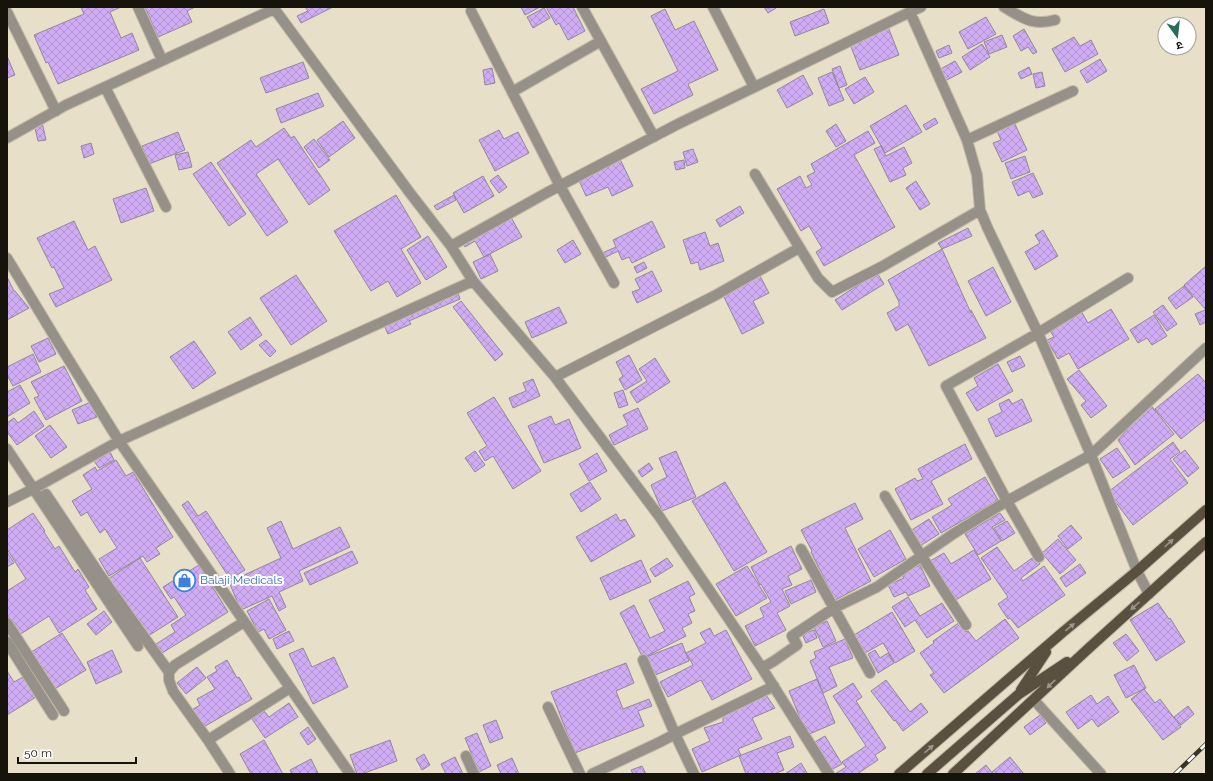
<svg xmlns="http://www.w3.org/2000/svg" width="1213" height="781" font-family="Raleway,'Noto Sans Devanagari',sans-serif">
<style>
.building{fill:url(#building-cross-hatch);stroke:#91879b}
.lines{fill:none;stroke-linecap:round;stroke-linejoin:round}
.minor-casing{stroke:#c2baa7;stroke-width:12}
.primary-casing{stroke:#c2baa7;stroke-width:12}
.minor{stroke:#959188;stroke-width:10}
.primary{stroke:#595040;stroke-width:10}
.rail-casing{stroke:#38342a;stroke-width:4.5}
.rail{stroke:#fff;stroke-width:3;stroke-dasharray:9;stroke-linecap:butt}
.oneway{fill:#9b968c}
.labels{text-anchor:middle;stroke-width:4;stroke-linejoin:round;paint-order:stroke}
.shop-label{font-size:12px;fill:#366cbe;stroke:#fff;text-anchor:start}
</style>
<defs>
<pattern id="building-cross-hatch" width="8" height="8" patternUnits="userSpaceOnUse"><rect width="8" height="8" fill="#cfacf3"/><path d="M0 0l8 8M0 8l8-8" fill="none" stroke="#b193cf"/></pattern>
</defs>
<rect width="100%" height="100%" fill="#e8dfc9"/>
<path class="building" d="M81 7H121L110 12 121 38 132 33 139 50 58 84 48 62 46 63 34 35 84 14Z
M145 7H195L187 11 192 22 158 37Z
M305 7H333L301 23 297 16 308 11Z
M521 7H540L525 15Z
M546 7H573L585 31 568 40 559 23 556 25Z
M764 7H775L776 8 768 13Z
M544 8 550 18 533 28 527 17Z
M665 9 675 30 694 21 718 70 688 84 693 95 654 114 641 89 678 71 651 16Z
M824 9 829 23 795 36 790 22Z
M986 17 996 34 968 49 959 32Z
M887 24 899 55 860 70 848 39Z
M1024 29 1037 52 1033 54 1028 47 1021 51 1013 36Z
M1002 35 1007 47 989 54 984 42Z
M1074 37 1080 46 1091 40 1098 54 1065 72 1052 49Z
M982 44 990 57 970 70 962 57Z
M949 45 952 53 939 58 936 51Z
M7 56 15 75 7 78Z
M1100 59 1107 71 1087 83 1080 71Z
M955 61 962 72 943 82 937 71Z
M303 62 309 78 266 93 260 78Z
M840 66 847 85 839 88 832 69Z
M1029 67 1032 74 1021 79 1018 73Z
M492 68 495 83 485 85 483 70Z
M832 72 844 100 829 106 818 78Z
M1042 72 1045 86 1036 88 1033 74Z
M803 75 813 94 787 108 777 90Z
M865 77 874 92 854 104 845 89Z
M318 93 324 106 281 123 276 109Z
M906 105 922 132 885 153 870 126Z
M935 118 938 123 926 130 923 125Z
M343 121 355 138 329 157 317 140Z
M42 122 46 140 38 141 34 124Z
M1014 122 1027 150 1002 162 993 143 1001 140 997 131Z
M836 124 846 141 836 147 826 131Z
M284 128 291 138 294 136 330 190 309 205 278 159 256 174 288 222 267 236 217 163 251 140 256 147Z
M499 130 504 139 518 132 529 153 495 171 479 140Z
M868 131 875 143 854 155 895 227 824 266 816 252 822 248 809 226 801 231 777 189 800 176 806 188 812 185 807 176 815 172 811 164Z
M178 132 185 150 149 164 142 146Z
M314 139 330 160 319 168 304 147Z
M91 143 94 154 84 158 81 146Z
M881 146 886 156 904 147 912 163 903 168 906 175 890 182 874 149Z
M693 149 698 162 687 166 683 152Z
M188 152 192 167 179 170 175 155Z
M617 153 633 186 612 196 608 187 586 196 575 172Z
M1025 156 1030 172 1011 179 1005 163Z
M684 160 685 168 676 170 674 162Z
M211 162 246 214 229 226 193 174Z
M1033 173 1043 194 1033 198 1029 191 1018 196 1012 182Z
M498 175 507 187 499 193 490 181Z
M483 176 494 196 464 213 453 193Z
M916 181 930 204 920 210 906 188Z
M146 188 154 211 121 223 113 199Z
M396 195 421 237 401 249 421 283 397 297 388 281 371 291 334 231Z
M454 195 456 200 437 210 434 206Z
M740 206 744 213 720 227 716 220Z
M507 210 522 237 484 257 475 241 465 247 461 240Z
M74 221 88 250 95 246 112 280 56 307 49 294 64 288 54 267 52 268 37 238Z
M652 221 665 247 632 263 629 257 622 260 618 251 602 259 600 254 616 247 613 240Z
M968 228 972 236 942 249 938 243Z
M1043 230 1058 256 1035 270 1025 252 1040 243 1035 235Z
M705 232 710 246 718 243 724 261 700 270 698 262 691 264 683 240Z
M428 236 447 267 426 280 407 250Z
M573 240 581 254 565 263 557 250Z
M942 249 971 313V310L986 338 929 366 908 324 896 331 887 313 899 306V302L888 280Z
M490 254 498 271 481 279 473 262Z
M644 262 647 268 637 273 634 267Z
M1206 266V310L1184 285Z
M993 267 1011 302 986 316 968 281Z
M652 271 662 291 637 303 632 292 640 289 635 279Z
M877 273 884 284 842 310 835 300Z
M759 274 769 293 753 301 764 323 742 334 722 293Z
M296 275 327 321 291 345 260 298Z
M7 277 14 291H15L29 308 7 320Z
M1184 286 1193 297 1176 309 1168 298Z
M458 293 460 299 409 321 411 324 388 334 384 325Z
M461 301 503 354 495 361 453 307Z
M1163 305 1177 324 1167 331 1153 312Z
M559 307 567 323 532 338 525 322Z
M1111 309 1129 339 1078 369 1069 353 1058 359 1047 340 1054 337 1049 329 1081 311 1088 323Z
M1205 310 1206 312V322L1200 325 1195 314Z
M1154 315 1167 336 1152 345 1147 338 1138 343 1130 330Z
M250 317 262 335 241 350 228 332Z
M48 338 56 354 39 362 31 346Z
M266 340 276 351 270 357 259 345Z
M194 341 216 373 193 389 170 357Z
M33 354 41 372 13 386 7 375V367Z
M629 355 642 380 625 390 619 379 623 376 616 362Z
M1020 356 1025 366 1012 372 1007 362Z
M655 358 670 382 637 403 630 392 647 381 639 369Z
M998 364 1013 391 977 411 966 393 978 386 974 378Z
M64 366 82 401 46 420 34 398 39 396 31 382Z
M1079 370 1107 406 1091 418 1081 405 1086 401 1067 379Z
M1198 374 1206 383V419L1181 439 1155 409Z
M533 379 540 396 513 408 509 398 526 391 523 383Z
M20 385 30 403 7 417V392Z
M623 390 628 405 619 408 614 393Z
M494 397 541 471 513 489 493 456 485 461 479 451 487 446 467 413Z
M1009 399 1012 404 1022 399 1032 421 996 437 988 419 1002 412 999 404Z
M91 402 97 417 78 424 72 410Z
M1150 404 1174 434 1135 465 1118 440Z
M638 408 648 429 614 445 609 435 628 425 623 415Z
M34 411 44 426 17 445 7 432V423L14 418 18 423Z
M551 416 555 425 569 419 581 448 544 463 528 426Z
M50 425 67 447 51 458 35 436Z
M1173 442 1180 452 1170 459 1188 483 1133 525 1108 492Z
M965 444 972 459 931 481 943 504 911 520 895 489 915 478 917 481 923 479 918 469Z
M1117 448 1130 467 1113 478 1100 459Z
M1185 450 1199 468 1188 477 1173 459Z
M475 451 485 465 475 472 465 458Z
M676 451 696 497 662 511 651 485 667 477 659 458Z
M110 452 114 460 99 468 94 461Z
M597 453 607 471 589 481 579 464Z
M116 460 126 476 133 472 173 537 156 548 160 554 147 562 143 556 109 576 99 559 117 548 105 529 100 533 87 512 81 516 72 501 92 489 83 475 95 467 97 471Z
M649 463 653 469 642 477 638 471Z
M985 477 998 500 941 533 932 517 952 505 948 499Z
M590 482 601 499 581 512 570 494Z
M725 482 767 552 734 571 692 501Z
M188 501 198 516 206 511 245 570 230 579 182 505Z
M855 503 863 519 845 528 871 581 835 600 811 552 812 551 801 530Z
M33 513 45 531 44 532 55 549 59 546 75 572 78 569 89 587 85 590 97 609 59 633 49 616 19 635 7 627V591L26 579 7 549V530Z
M1000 513 1005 520 992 527 1001 541 978 555 965 534Z
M616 514 620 521 625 519 635 536 591 562 576 537Z
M929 519 939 534 920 546 910 531Z
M281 521 293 549 340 527 350 547 299 571 303 581 279 592 286 607 279 611 272 596 241 610 229 582 281 558 267 528Z
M1007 521 1015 533 1002 541 994 528Z
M1071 525 1082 538 1068 549 1058 536Z
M890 530 906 559 874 577 858 549Z
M1058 539 1076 560 1060 574 1042 553Z
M791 546 802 569 788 576 792 585 782 589 790 606 777 613 786 630 755 646 745 626 764 617 760 608 771 602 761 584 760 585 751 567Z
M997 547 1014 571 1035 556 1040 564 1021 578 1023 581 1044 566 1065 595 1018 628 1010 618 1008 619 998 604 1008 597 981 558Z
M974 550 991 579 954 601 930 561 944 553 951 564Z
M352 551 358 563 310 585 304 573Z
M7 552 14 563 7 567Z
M140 558 178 617 148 636 108 579Z
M667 558 673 566 655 577 650 569Z
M641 560 651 582 610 600 600 578Z
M1080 564 1086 573 1066 587 1060 578Z
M199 565 228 612 162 653 156 644 175 632 171 625 186 615 174 597 171 599 163 587Z
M920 565 930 586 908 596 906 592 894 597 888 585 904 578 901 574Z
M747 566 767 598 736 616 716 584Z
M811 580 816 592 791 604 785 591Z
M688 581 695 594 689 597 695 611 688 614 692 623 682 628 686 636 643 658 620 613 634 605 650 638 665 631 649 600Z
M908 597 920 616 942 603 954 621 927 638 915 620 905 627 892 607Z
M269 599 286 630 269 639 264 629 258 632 247 611Z
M1158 603 1169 619 1170 618 1185 642 1156 661 1130 620Z
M104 611 112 622 96 635 87 624Z
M892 612 915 651 895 663 883 643 865 653 854 635Z
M1005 619 1019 638 944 693 930 675 934 673 920 653 934 643 933 641 960 622 966 632 968 631 976 641Z
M827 621 836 641 823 647 814 627Z
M710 628 714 636 726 630 752 679 712 700 701 680 668 697 660 682 693 665 686 653 706 643 700 633Z
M814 630 817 638 806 643 802 634Z
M289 631 294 641 277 649 273 639Z
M62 633 86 670 53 690 28 654Z
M1126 634 1139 651 1127 661 1113 643Z
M845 639 853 658 829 667 837 686 823 693 810 661 816 658 814 652Z
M682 643 689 661 653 676 646 657Z
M303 648 312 667 334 657 348 687 313 704 289 654Z
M112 650 122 672 96 684 87 662Z
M875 650 880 658 888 653 894 663 878 673 868 654Z
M227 660 237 678 239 677 252 699 200 729 190 711 200 705 197 699 215 689 207 677 217 671 215 667Z
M626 663 634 683 616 691 623 709 649 699 652 706 638 711 644 726 575 753 551 692Z
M1134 665 1146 688 1126 698 1114 675Z
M197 667 206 678 186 694 177 683Z
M7 671 14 682 23 677 36 697 7 715Z
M817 679 835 723 807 735 789 691Z
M886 680 910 712 921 703 928 712 903 731 895 720 894 721 871 691Z
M853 683 862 697 856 701 886 748 875 755 878 760 857 774H835L846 767 842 762 866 746 833 696Z
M1144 689 1155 703 1160 699 1181 727 1163 740 1131 699Z
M766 695 775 708 752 718 762 739 738 749 741 755 702 772 692 749 710 741 704 728 723 722V714Z
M1091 695 1097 704 1108 696 1119 712 1098 727 1092 719 1078 729 1066 712Z
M289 703 298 717 265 738 252 719 264 711 269 717Z
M1188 706 1194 714 1181 725 1174 717Z
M1040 715 1046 723 1030 735 1024 727Z
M496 720 503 738 490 743 483 725Z
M308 727 316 739 308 745 300 733Z
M477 733 491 766 479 772 465 738Z
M790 736 794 747 777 753 784 770 774 774H746L739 756Z
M825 736 842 764 829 771 813 743Z
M264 740 283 774H251L240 754Z
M390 740 397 761 362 774H357L350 755Z
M424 754 430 765 422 770 416 759Z
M455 757 463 774H446L441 764Z
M1010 757 1024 774H993L992 772Z
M512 758 519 774H501L497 765Z
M311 759 318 773 315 774H292L290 770Z
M801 763 807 773 805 774H785Z
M986 765 993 774H975Z
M642 766 646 774H633L631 770Z"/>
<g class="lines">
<defs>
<path id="minor" d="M138 7 162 60
M273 7 410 193 451 246 473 281 555 377 659 516 762 668 829 774
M582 7 654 137
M713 7 754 87
M921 7 910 12 967 140 977 175 980 210 988 229 1038 333 1091 455 1137 571 1149 594
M1004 7C1023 18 1032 26 1055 20
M471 11 560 186 614 283
M7 12 56 111
M105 87 166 207
M512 92 601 41
M7 138 66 105 274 9
M967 140 1073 91
M755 174 818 278 832 292 883 266 980 210
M451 246 548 192 678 124 910 12
M7 258 59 344 119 441 473 281
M555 377 716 295 799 248
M7 449 138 646
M46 494 100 575 169 672
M885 496 921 555 966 625
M7 502 33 489 119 441 350 774
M801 549 870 673
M1039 557 1007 501 946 386 1038 333 1128 278
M7 623 64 711
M7 642 53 715
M643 660 675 734 694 774
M762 668 774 661 797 645 792 636 834 608 877 587 953 534 1007 501 1091 455 1206 348
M1034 700 1101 774
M548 707 580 774
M208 740 290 688
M466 756 474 774
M230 774 208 740 173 691 169 680V672L175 665 244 622
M592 774 660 742 675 734 774 686"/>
<path id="primary" d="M1021 690 1046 652
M899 774 1063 632 1137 571 1206 510
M927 774 1019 694 1067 662
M953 774 1089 648 1206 542"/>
</defs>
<use href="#minor" class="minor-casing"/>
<use href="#primary" class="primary-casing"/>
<use href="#minor" class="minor"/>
<use href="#primary" class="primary"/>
<defs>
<path id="rail" d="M1175 774 1206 744"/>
</defs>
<use href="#rail" class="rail-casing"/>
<use href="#rail" class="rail"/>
</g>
<defs><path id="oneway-solid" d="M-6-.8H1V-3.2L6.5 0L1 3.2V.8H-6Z"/></defs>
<g class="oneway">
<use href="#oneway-solid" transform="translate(1169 543) rotate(-42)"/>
<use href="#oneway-solid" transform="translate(1135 606) rotate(138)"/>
<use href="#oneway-solid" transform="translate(1070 627) rotate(-39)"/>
<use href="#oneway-solid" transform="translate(1051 684) rotate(136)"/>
<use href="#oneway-solid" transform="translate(929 749) rotate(-41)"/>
</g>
<defs>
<symbol id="shop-ring" viewBox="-11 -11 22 22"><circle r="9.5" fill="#fff" stroke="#3f7fe0" stroke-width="1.5"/><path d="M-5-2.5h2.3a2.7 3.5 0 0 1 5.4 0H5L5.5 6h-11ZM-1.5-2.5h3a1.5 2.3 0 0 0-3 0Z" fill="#3f7fe0"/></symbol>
</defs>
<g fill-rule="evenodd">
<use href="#shop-ring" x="172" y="568" width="25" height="25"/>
</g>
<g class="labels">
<g class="shop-label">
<text x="200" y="584">Balaji Medicals</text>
</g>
</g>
<rect width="1213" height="781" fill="none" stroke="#16130b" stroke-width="16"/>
<g transform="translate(1177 36) rotate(165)"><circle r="19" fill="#ffffff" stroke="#a2a19d"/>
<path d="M0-3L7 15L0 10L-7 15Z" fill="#296b5b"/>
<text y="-6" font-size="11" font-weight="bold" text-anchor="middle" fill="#16130b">उ</text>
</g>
<path d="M18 757v6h118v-6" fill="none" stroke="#16130b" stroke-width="2"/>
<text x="24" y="757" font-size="12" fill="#16130b" stroke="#ffffff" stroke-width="3" paint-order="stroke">50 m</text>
</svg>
